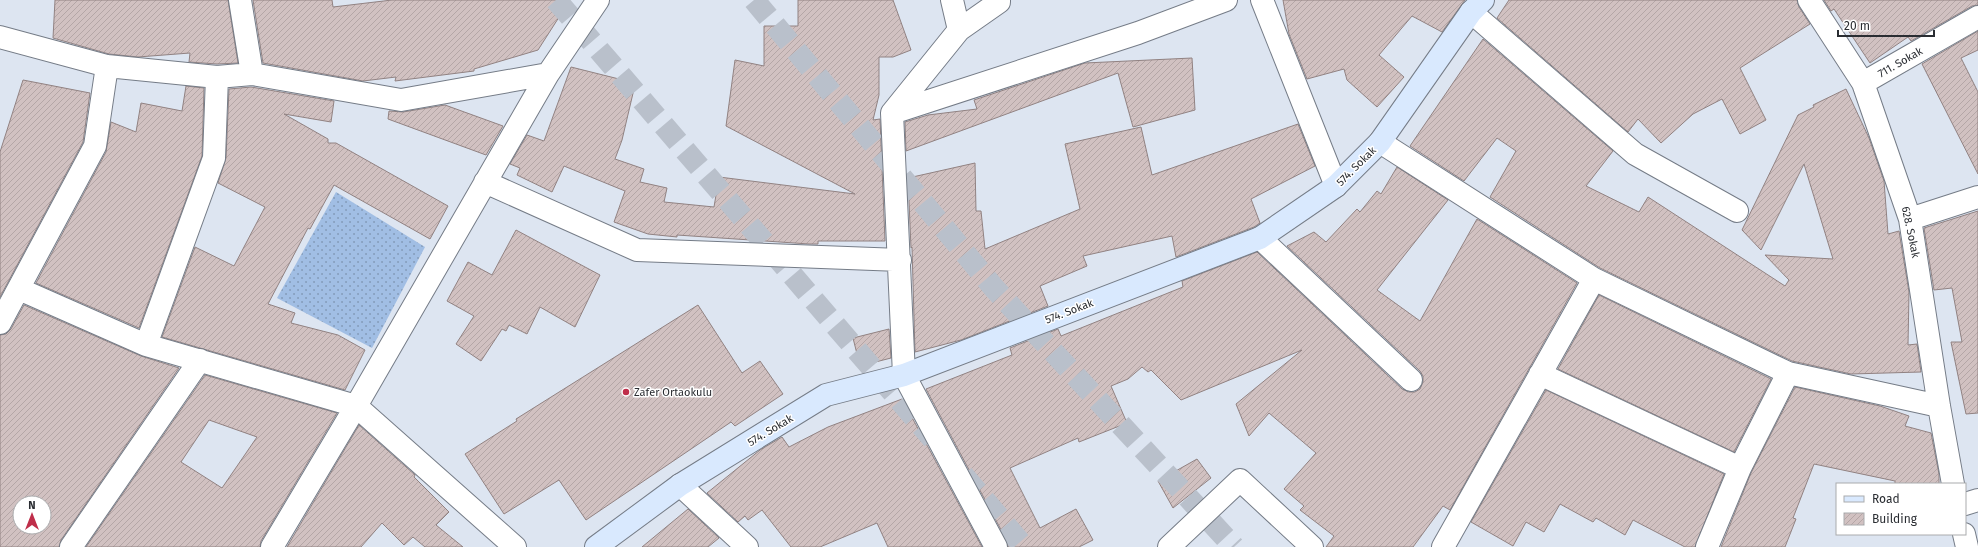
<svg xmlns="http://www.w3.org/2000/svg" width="1978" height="547" font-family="'Fira Sans',sans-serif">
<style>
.grass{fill:url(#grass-dots)}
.building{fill:url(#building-hatch);stroke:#918282;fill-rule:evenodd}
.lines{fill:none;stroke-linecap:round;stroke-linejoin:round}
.primary-tunnel{stroke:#b9c0cb;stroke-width:22;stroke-dasharray:22 11;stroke-linecap:butt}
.street-casing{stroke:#757c87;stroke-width:24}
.secondary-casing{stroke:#757c87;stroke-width:24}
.street{stroke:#fff;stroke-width:22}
.secondary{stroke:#d9e9fe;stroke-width:22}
.poi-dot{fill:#bf2e4a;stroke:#fff;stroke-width:1.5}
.labels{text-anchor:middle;stroke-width:3;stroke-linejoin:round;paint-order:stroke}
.street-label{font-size:11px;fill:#2a2d32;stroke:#fff}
.poi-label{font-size:11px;fill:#2a2d32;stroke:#fff;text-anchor:start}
</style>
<defs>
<pattern id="grass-dots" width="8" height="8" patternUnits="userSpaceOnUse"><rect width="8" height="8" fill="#a1bee4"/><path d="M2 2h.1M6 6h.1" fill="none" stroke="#839bb9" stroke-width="1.8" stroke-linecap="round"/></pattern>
<pattern id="building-hatch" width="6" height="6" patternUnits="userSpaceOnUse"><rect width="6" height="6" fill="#d1c1c1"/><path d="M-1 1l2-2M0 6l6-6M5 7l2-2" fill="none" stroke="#b4a6a6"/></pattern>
</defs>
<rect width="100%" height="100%" fill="#dde5f1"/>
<path class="grass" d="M336 192 425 247 372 348 277 298Z"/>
<path class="building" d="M55 0H228L238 63 217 64 189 62 190 53 138 57 109 54 53 38Z
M253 0H332L333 7 392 0H570L538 50 474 69V71L395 81 396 77 363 81 263 63Z
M798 0H893L911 50 893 57H879V95L873 120 880 119 885 241H818V244H809L677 235V237L648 234 614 222 625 191 564 166 552 192 517 175 520 168 510 164 527 135 544 141 571 67 619 79 617 85 634 89 622 140 615 159 644 169 640 182 667 188 664 202 714 207 719 177 855 194 726 126 735 60 764 66V26H798Z
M1283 0H1465L1442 32 1412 16 1379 55 1404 77 1377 107 1347 80 1344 69 1307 79 1289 34Z
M1509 0H1797L1799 7 1810 24 1740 68 1766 120 1740 134 1722 99 1693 114 1661 143 1638 119 1628 132 1497 18Z
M1824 0H1978V5L1972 6 1911 41 1908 37 1870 63 1834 9 1831 11Z
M1978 31V50L1961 58 1978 92V174L1922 64Z
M1483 39 1613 151 1586 186 1639 212 1648 197 1785 286 1789 280 1765 255 1833 259 1804 164 1761 250 1742 230 1798 115 1814 107 1813 105 1846 89 1869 138 1884 181 1888 234 1899 231 1909 292 1908 345 1917 344 1921 372 1851 374 1792 361 1600 268 1490 197 1516 151 1497 138 1464 181 1410 146Z
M1192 58 1195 110 1133 127 1118 73 906 151 905 122 928 115 977 109 974 100 1085 63Z
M23 80 90 93 83 142 0 297V152Z
M186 86 204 88 202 156 139 328 36 283 106 152 111 122 136 132 141 103 182 111Z
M251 87 334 101 331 122 284 114 328 139V143H336L448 206 430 239 334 185 310 229 308 228 268 304 295 313 291 323 338 335 365 350 345 390 162 337 195 247 234 266 265 207 218 183 226 158 229 89Z
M445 105 503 126 486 155 388 119 389 111 403 112Z
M1298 124 1315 166 1251 199 1260 223 1254 227 1176 257 1172 236 1083 256 1087 266 1040 286 1048 306 961 340 915 352 912 247 911 248 908 178 975 163 976 211H981L985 249 1080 209 1065 144 1141 127 1152 175Z
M1397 167 1448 200 1377 290 1420 321 1477 219 1577 283 1450 510 1443 506 1413 547H1326L1334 536 1300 510 1304 506 1284 489 1316 453 1269 413 1249 436 1236 404 1302 350 1181 400 1151 370 1148 372 1142 367 1128 379 1111 386 1127 423 1079 442 1078 438 1010 468 1040 528 1076 509 1093 540 1079 547H1008L1007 541 926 389 1012 355 1010 348 1058 329 1061 336 1183 287 1182 281 1257 252 1402 389 1409 392H1415L1420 389 1423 382V376L1420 371 1287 246 1314 232 1326 242 1357 209 1360 212 1377 191 1381 194Z
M1978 211V413L1966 414 1951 342H1962L1952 288 1934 290 1924 228Z
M516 230 600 275 575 327 540 307 527 334 509 325 506 331 502 329 481 361 456 344 474 316 447 301 468 262 492 275Z
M1599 295 1771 379 1734 452 1558 369Z
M24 305 141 356 179 368 61 540 59 547H0V335L6 334 11 329ZM20 503H44V527H20Z
M698 305 742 373 760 361 783 394 735 426 731 422 586 520 559 480 504 514 465 454 517 421 516 419Z
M889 329 891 358 860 366 853 338Z
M205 375 337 413 261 541 260 547H86ZM209 420 257 437 222 488 181 462Z
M1795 387 1880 406 1909 416 1905 426 1931 433 1939 474V484H1895V481L1814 464 1793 518 1796 519 1785 547H1721L1751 473Z
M1546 390 1724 474 1695 547H1685L1633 520 1625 535 1596 518 1593 522 1560 504 1544 532 1526 522 1513 546 1471 522Z
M902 399 982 547H888L877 523 820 547H791L762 510 748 520 745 516 738 522 707 493 760 450 782 437 789 447 828 427Z
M359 425 415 475 414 477 449 512 436 525 463 547H425L413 537 404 545 382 523 361 547H287Z
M1197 459 1211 478 1173 508 1158 481Z
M688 509 719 538 708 547H642Z"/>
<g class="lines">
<path class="primary-tunnel" d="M556 0 933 439
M754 0 994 288 1234 547
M963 475 1024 547"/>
<defs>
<path id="street" d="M240 0 252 74
M952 0 959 30 892 113 904 375 996 547
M1262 0 1336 186
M1809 0 1863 83 1910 219 1939 406 1953 484
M1471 12 1635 154 1737 211
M959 30 999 2V0
M0 37 107 66 217 77 252 74 401 100 548 74
M1863 83 1978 17
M892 113 1138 33 1226 0
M1380 142 1594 279 1788 373 1939 406
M485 182 637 250 900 260
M1910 219 1978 197
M1260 238 1411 380
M19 289 146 345 356 406 515 547
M0 323 95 146 107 66
M146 345 214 158 217 77
M1540 374 1740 468
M680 485 747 547
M1965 504 1978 500
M1964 534 1967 547
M71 547 200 360
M272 547 356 406 548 74 598 0
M1169 547 1240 480 1312 547
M1443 547 1594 279
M1707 547 1740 468 1788 373"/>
<path id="secondary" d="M596 547 680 485 826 395 904 375 1260 238 1336 186 1380 142 1471 12 1483 0"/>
</defs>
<use href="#street" class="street-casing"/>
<use href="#secondary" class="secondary-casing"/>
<use href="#street" class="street"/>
<use href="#secondary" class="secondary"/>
</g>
<circle class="poi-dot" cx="626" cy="392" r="4"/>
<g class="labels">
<g class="street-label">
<text transform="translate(1900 62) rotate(-30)" y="4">711. Sokak</text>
<text transform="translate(1356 166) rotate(-45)" y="4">574. Sokak</text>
<text transform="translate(1911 232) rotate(78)" y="4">628. Sokak</text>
<text transform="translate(1069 311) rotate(-21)" y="4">574. Sokak</text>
<text transform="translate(770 430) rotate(-31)" y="4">574. Sokak</text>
</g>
<g class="poi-label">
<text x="634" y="396">Zafer Ortaokulu</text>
</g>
</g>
<rect x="1836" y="483" width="130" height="52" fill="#ffffff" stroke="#aaabad"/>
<rect x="1844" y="496" width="20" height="6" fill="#d9e9fe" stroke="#aaabad"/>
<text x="1872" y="503" font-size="12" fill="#2a2d32">Road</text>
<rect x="1844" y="513" width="20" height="12" fill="url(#building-hatch)" stroke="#aaabad"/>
<text x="1872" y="523" font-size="12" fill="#2a2d32">Building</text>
<g transform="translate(32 515)"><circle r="19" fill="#ffffff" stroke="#aaabad"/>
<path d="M0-3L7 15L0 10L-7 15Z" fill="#bf2e4a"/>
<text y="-6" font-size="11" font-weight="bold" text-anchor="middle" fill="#2a2d32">N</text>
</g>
<path d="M1838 30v6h96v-6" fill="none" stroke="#2a2d32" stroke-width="2"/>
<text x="1844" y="30" font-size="12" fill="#2a2d32" stroke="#ffffff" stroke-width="3" paint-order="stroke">20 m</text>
</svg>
